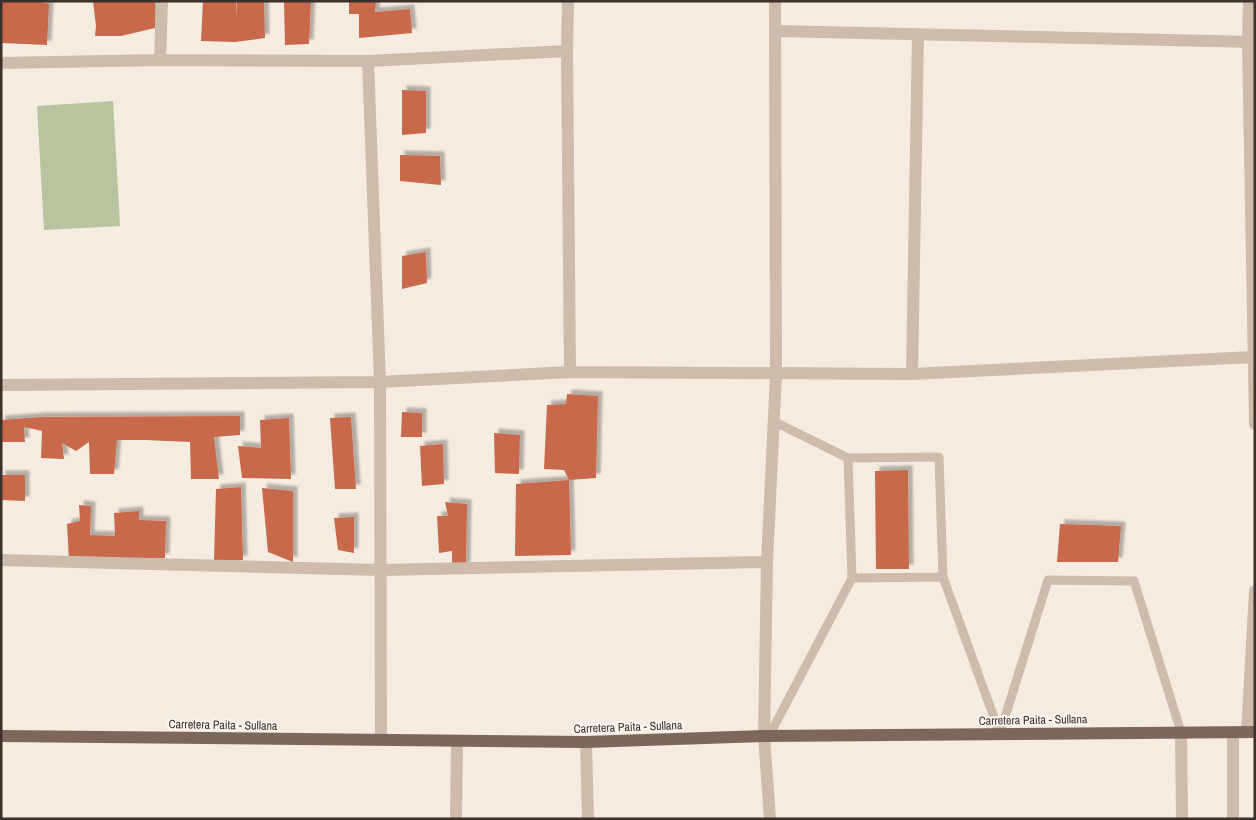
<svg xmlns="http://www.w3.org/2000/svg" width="1256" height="820" font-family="'Archivo Narrow',sans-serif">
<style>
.green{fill:#b8c4a0}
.building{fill:#c8694b;filter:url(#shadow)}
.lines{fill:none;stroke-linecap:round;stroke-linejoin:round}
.lane{stroke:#cdbbac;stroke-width:9}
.street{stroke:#cdbbac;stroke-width:12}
.primary{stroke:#7d675c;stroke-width:12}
.labels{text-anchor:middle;stroke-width:4;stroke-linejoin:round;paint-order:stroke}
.street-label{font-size:12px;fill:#3b302b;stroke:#fbf5ee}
</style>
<defs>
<filter id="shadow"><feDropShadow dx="4.5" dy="-4.5" stdDeviation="1" flood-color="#0004"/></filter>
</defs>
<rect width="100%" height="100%" fill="#f4ebe1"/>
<path class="green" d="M113 101 120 226 44 230 37 106Z"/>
<path class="building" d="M1 1H37L49 4 47 45 1 43Z
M93 1H155V28L121 36H95L96 26Z
M203 1 236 2V18L237 1H264L265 38 235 42 201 41Z
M284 1H311L309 44 285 45Z
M349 1H376L375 12 410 9 412 33 359 38V14H349Z
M402 90 426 91V133L402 135Z
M400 155 440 156 441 185 400 181Z
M426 252 427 283 402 289V256Z
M567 394 598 396 596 478 569 480 564 470 544 469 547 405 566 404Z
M402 412 422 413V437H401Z
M240 416V435L214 437 219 479H191L190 442 145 440H117L114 474H90L89 442 76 451 62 443 64 459 41 458 42 431 24 427 25 442H1V420L42 417Z
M351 417 356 489H335L330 418Z
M289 418 291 479 242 478 238 446 261 448 260 420Z
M494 433 520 435 519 474 495 473Z
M443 444 444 484 422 486 420 446Z
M908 470 909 569H876L875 471Z
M1 475H25V501L1 500Z
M569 480 571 555 515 556 516 484Z
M241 487 243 560 214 561 216 489Z
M262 488 293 491V562L268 552Z
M445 502 467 504 466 567 452 568V551L439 553 437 516H448Z
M79 505 91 506 90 535 115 536 114 513 139 511V520L166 521 165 558 69 561 67 524 80 521Z
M354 517V553L338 550 334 518Z
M1060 524 1121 526 1118 562H1057Z"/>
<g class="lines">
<path class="lane" d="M775 422 848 458 939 457 943 577 1000 734
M852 578 943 577
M1000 733 1048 580 1134 581 1181 732
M769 736 852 578 848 458"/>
<path class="street" d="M568 1 567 51 570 372
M1249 1 1248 41 1255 424
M776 31 1255 42
M160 60 162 1
M368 61 380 382 381 740
M1 63 160 60 368 61 567 51
M912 374 918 34
M1 385 380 382 570 372 912 374 1253 357
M1 560 381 570 767 562
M1181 732 1182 819
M1233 732V819
M1247 732 1255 591
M586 742 588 819
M456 819 457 741
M770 819 764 736 767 562 776 375 775 1"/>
<path class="primary" d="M1 736 586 742 764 736 1255 732"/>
</g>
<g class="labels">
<g class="street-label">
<text transform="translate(1033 720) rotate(-1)" y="4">Carretera Paita - Sullana</text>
<text transform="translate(223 725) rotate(1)" y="4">Carretera Paita - Sullana</text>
<text transform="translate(628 727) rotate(-2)" y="4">Carretera Paita - Sullana</text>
</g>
</g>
<rect width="1256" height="820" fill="none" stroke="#3b302b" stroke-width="5"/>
</svg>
